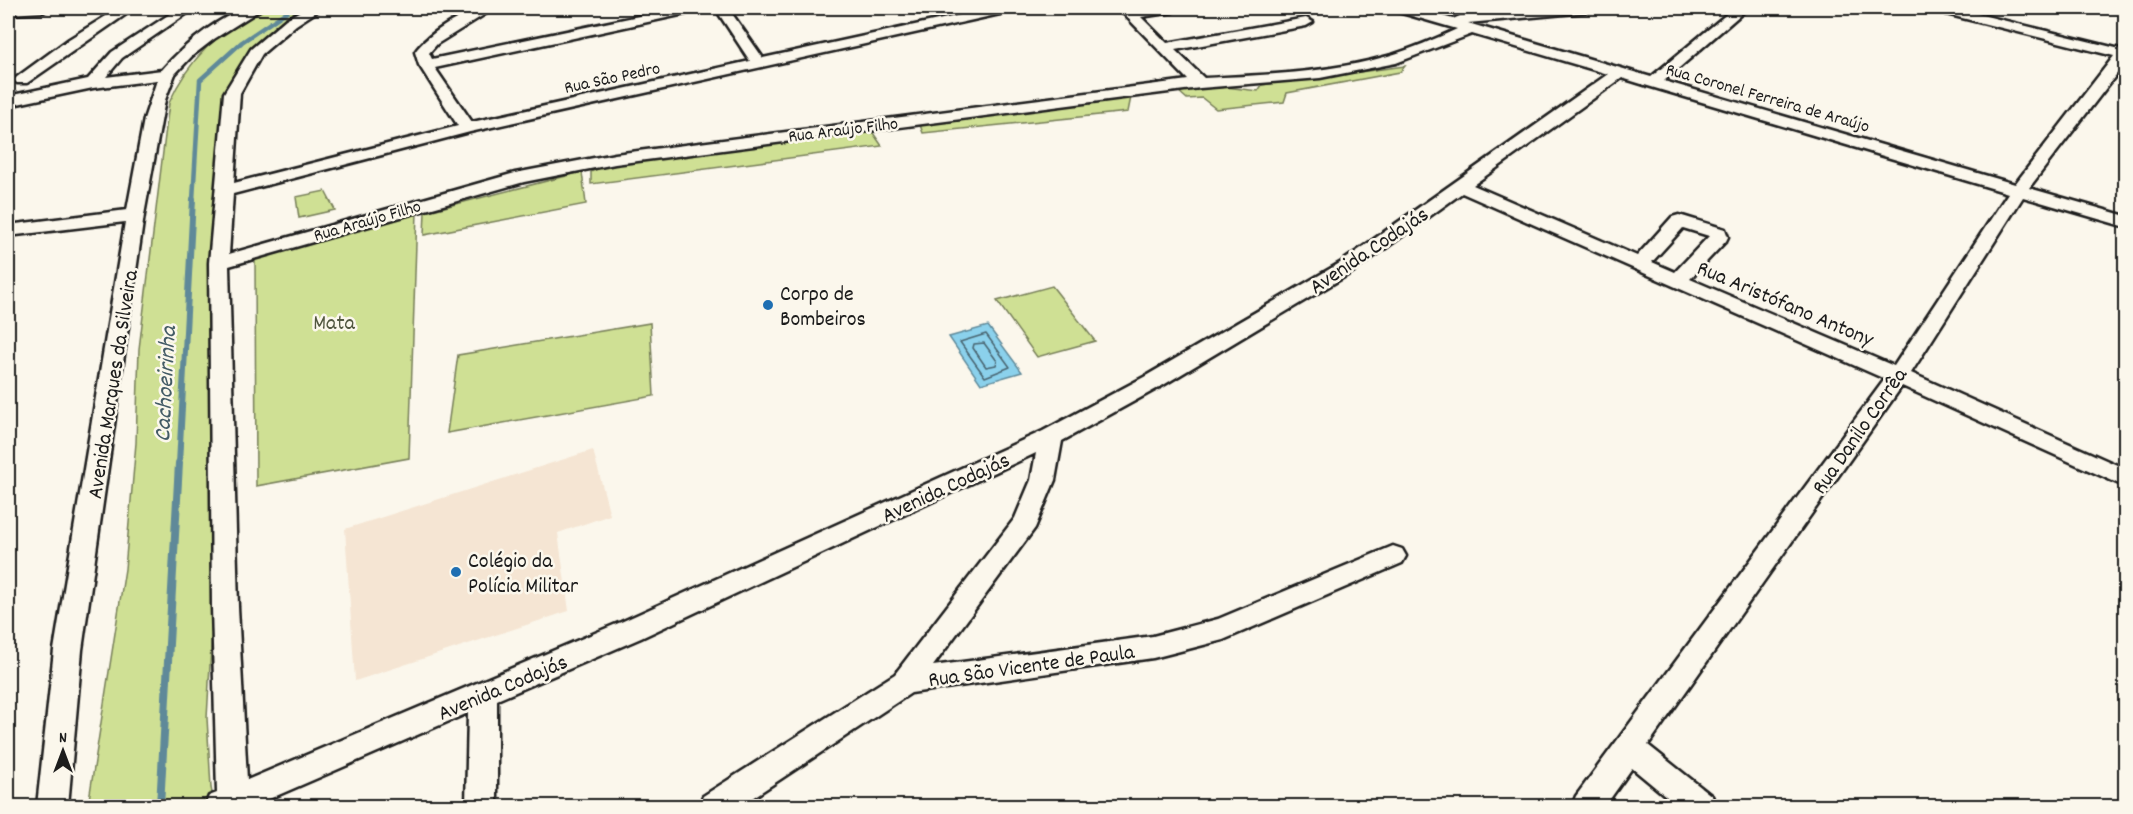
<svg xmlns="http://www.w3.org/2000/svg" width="2133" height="814" font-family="Dekko,sans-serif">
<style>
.built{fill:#f5e5d3}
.green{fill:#cfe094;stroke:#767e58;stroke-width:1.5}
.water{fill:#8bd1ec;stroke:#5f8999;stroke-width:1.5}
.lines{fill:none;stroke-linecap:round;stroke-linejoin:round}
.shore{stroke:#48646f;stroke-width:1.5}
.stream-far2{stroke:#5f8999;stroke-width:4.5}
.stream-far1{stroke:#5f8999;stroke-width:6}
.stream{stroke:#5f8999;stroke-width:8}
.minor-casing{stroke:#1c1c1c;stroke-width:5}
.minor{fill:#fbf7ec;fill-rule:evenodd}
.poi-dot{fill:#1f6fb2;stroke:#fbf7ec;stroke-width:2}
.labels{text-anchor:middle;stroke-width:5;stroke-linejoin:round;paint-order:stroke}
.far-street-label{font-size:18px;fill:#1c1c1c;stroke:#fbf7ec}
.street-label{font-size:22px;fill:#1c1c1c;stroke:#fbf7ec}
.poi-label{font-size:22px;fill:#1c1c1c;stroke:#fbf7ec;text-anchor:start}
.park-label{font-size:22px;fill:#525740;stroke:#fbf7ec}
.water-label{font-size:24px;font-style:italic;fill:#435b65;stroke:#fbf7ec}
</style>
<rect width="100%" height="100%" fill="#fbf7ec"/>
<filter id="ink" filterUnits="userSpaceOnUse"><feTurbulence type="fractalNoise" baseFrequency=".0167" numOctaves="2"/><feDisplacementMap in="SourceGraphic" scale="12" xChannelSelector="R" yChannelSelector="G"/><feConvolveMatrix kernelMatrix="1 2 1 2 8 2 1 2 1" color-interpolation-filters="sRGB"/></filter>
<g filter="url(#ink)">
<path class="built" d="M593 450 610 515 558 533 569 611 355 681 345 529Z"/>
<path class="green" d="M262 8H307C268 31 251 49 229 89L224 417 207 718 211 788 215 806H88L125 569 136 443 139 349 169 103C189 58 219 31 262 8Z
M1405 66 1400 72 1287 93 1284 102 1216 109 1202 98 1187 99 1178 91 1209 85 1258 91 1262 85Z
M1131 97 1128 112 923 133 920 125Z
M871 130 882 146 591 184V172L606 164Z
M582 172 586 204 424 235 425 212Z
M325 191 335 210 299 218 296 197Z
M417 212 409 458 256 486 255 258Z
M1052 286 1095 341 1037 357 997 301Z
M650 323 654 396 447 433 458 355Z"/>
<path class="water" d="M988 326 1022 372 981 384 949 337Z"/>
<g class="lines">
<path class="shore" d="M986 334 1010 367 985 377 960 342Z
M984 343 997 361 996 365 986 367 973 348 974 344Z"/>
<path class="stream-far2" d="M193 200 200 80 242 42 292 8"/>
<path class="stream-far1" d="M179 464 193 199"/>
<path class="stream" d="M160 806 179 463"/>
<defs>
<path id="minor" d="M8 8H50L43 12 8 14Z
M119 8H135L27 83H17L14 80 17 77 69 39Z
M179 8H195L122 58 106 77 162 70C183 46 230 4 263 8L214 39 192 56 175 74 165 100 144 215 82 650 68 806H37L54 650 125 222 8 236V225L127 210 144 119 157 80 93 88 8 106V96L88 79 112 52Z
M306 8H322L296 25 262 54 240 93 234 183 458 126 419 65 415 52C428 33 472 5 495 8L437 44 429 53 432 59 677 8H701L694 12 435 68 472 122 750 61 715 8H728L763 58 993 8H1016L1009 12 470 132 233 194 229 254 515 173 615 154 1188 80 1118 8 1134 10 1179 8 1173 12 1141 17 1167 43 1306 18 1313 22 1306 26 1175 50 1204 78C1265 75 1329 73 1388 56 1412 49 1435 39 1457 29L1395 11 1394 8H1413L1453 19 1460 16 1548 8H1592L1586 12 1468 23 1651 77 1734 8H1748L1664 81 2015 184 2114 56 1934 11 1933 8H1953L2120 49 2126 47V62L2029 188 2126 216V227L2023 197 1911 373 2126 469V487L1902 386 1648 745 1712 796 1716 806H1678L1632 768 1605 806H1572L1576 796 1885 379 1462 193 1354 271 1160 387 1062 441 1055 480 1035 528 933 666 1153 636 1218 619 1393 546 1402 549 1406 556 1402 563 1223 640 1153 658 911 693 740 806H699L703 796 895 674 1015 518 1031 480 1036 453 641 638 497 700V806H466L468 713 253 806H205L209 796 217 793 212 607 209 263 224 93 251 49 286 19ZM1472 34 1608 74 1340 263 1144 377 1043 431 621 622 247 780 238 607 229 266 524 182 615 164 1200 88 1320 78 1396 63ZM1622 78 1648 86 2008 193 1894 366 1690 279 1726 241 1728 237 1725 229 1679 215 1672 217 1637 256 1473 185ZM1683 228 1709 236 1675 272 1652 262Z"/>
</defs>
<use href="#minor" class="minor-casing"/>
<use href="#minor" class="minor"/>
</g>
</g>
<g class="poi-dot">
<circle cx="768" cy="305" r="6"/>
<circle cx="456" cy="572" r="6"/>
</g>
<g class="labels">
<g class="far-street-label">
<text transform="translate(612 77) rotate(-12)" y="6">Rua São Pedro</text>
<text transform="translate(1768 97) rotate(16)" y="6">Rua Coronel Ferreira de Araújo</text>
<text transform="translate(843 129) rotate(-7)" y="6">Rua Araújo Filho</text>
<text transform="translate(367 220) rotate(-16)" y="6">Rua Araújo Filho</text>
</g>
<g class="street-label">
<text transform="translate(1368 249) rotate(-34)" y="8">Avenida Codajás</text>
<text transform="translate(1786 302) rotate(23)" y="8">Rua Aristófano Antony</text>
<text transform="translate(111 384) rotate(-81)" y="8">Avenida Marques da Silveira</text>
<text transform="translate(1858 430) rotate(-55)" y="8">Rua Danilo Corrêa</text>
<text transform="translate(945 486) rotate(-25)" y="8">Avenida Codajás</text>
<text transform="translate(1031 664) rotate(-8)" y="8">Rua São Vicente de Paula</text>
<text transform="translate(502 686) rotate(-23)" y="8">Avenida Codajás</text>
</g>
<g class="poi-label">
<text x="780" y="300">Corpo de<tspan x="780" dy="25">Bombeiros</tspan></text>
<text x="468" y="567">Colégio da<tspan x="468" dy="25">Polícia Militar</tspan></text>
</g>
<g class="park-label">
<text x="334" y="329">Mata</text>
</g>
<g class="water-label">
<text transform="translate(164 384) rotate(-87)" y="8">Cachoeirinha</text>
</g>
</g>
<rect width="2133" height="814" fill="none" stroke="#fbf7ec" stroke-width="30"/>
<rect x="15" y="15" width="2103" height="784" fill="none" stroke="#1c1c1c" stroke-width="2" filter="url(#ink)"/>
<g transform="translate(63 751)" stroke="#fbf7ec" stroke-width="4.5" paint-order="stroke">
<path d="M0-4.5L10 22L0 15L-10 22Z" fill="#1c1c1c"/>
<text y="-9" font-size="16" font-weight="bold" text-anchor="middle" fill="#1c1c1c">N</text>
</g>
</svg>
